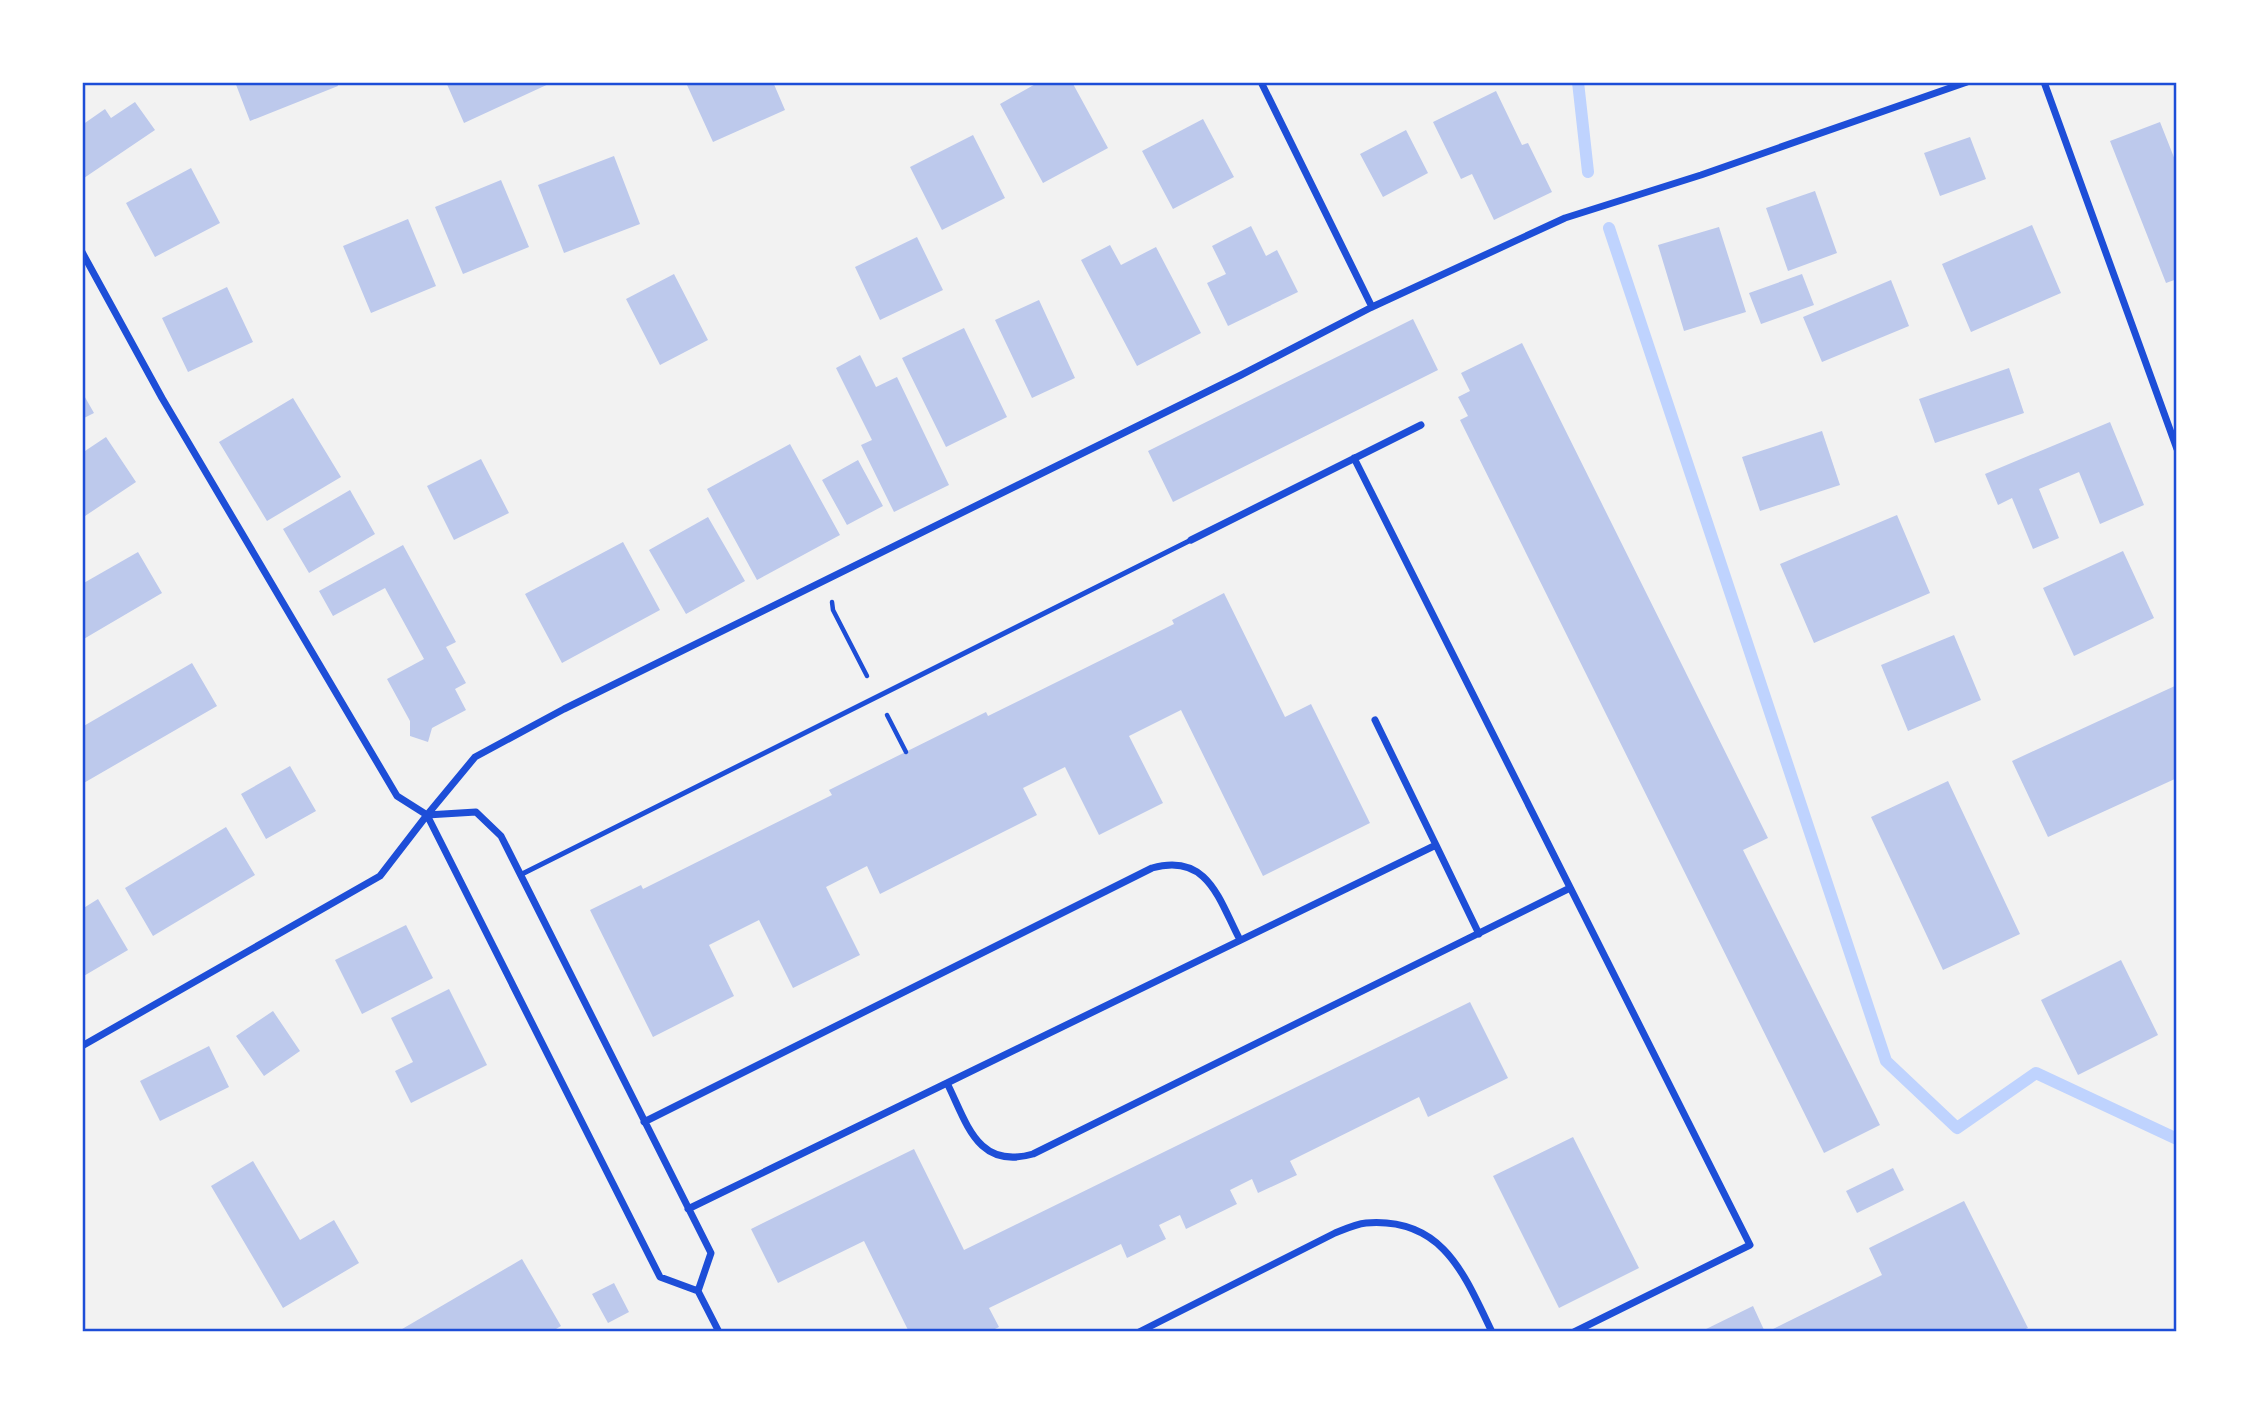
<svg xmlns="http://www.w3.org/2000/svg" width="2259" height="1414" font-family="Arial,sans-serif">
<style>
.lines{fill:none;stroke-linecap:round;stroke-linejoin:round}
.stream{stroke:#bfd3fe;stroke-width:12}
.building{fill:#bdc9ec}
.path{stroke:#1d4ed8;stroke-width:4.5}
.service{stroke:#1d4ed8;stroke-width:5}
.minor{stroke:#1d4ed8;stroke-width:7}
.neatline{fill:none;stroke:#1d4ed8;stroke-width:2.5}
</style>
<rect width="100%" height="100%" fill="#f2f2f2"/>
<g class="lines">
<path class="stream" d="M1578 82 1588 172
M1609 228 1886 1061 1957 1128 2036 1073 2177 1139"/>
</g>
<path class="building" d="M235 82H337L338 86 250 121Z
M446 82H553L464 123Z
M693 82H773L785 110 713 142 687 85Z
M1039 82H1072L1108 148 1043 183 1000 104Z
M1496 91 1522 145 1528 143 1552 192 1494 220 1472 174 1461 179 1433 122Z
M135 102 155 130 84 178 82 175V125L105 109 111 118Z
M1203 119 1234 177 1173 209 1142 151Z
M2160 122 2177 165V279L2166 283 2110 141Z
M1406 130 1428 173 1383 197 1360 154Z
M973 135 1005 198 942 230 910 167Z
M1970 137 1986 179 1940 196 1924 153Z
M614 156 640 224 564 253 538 185Z
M191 168 220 223 155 257 126 203Z
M501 180 529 247 463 274 435 207Z
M1815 191 1837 253 1788 271 1766 208Z
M408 219 436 286 371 313 343 246Z
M2032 225 2061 293 1971 332 1942 264Z
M1251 226 1266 256 1277 250 1298 292 1228 326 1207 283 1226 274 1212 246Z
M1719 227 1746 312 1684 331 1658 245Z
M917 237 943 290 880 320 855 267Z
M1110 245 1121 265 1156 247 1201 333 1137 366 1081 260Z
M674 274 708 340 660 365 626 299Z
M1802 274 1814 305 1761 324 1749 293Z
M1891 280 1909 326 1822 362 1803 317Z
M227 287 253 342 188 372 162 318Z
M1039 300 1075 378 1032 398 995 320Z
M1413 319 1438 370 1173 502 1148 451Z
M964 328 1007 417 946 447 902 358Z
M1522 343 1768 838 1743 850 1880 1125 1824 1153 1460 420 1468 416 1458 397 1470 391 1461 373Z
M860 355 876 387 897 377 949 485 894 512 861 445 872 440 836 368Z
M2009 368 2024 413 1935 443 1919 399Z
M82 392 94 413 82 419Z
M293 398 341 477 267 521 219 442Z
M2110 422 2144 505 2100 524 2079 472 2039 489 2059 538 2033 549 2012 498 1998 505 1985 474Z
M1822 431 1840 485 1760 511 1742 457Z
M106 437 136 482 82 518V453Z
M790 444 840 535 757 580 707 489Z
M481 459 509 513 454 540 427 486Z
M858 460 883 506 847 525 822 480Z
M350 490 375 534 309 573 283 529Z
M1897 515 1930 593 1814 643 1780 564Z
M708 517 745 581 686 614 649 550Z
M623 542 660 610 562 663 525 594Z
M403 545 456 642 446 647 466 683 455 689 466 710 432 728 428 742 410 736V721L387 679 424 659 385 588 333 616 319 591Z
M2123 551 2154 618 2074 656 2043 588Z
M138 552 162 593 82 640V584Z
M1224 593 1285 717 1311 704 1370 823 1263 876 1181 710 1129 736 1163 803 1099 835 1065 767 1023 788 1037 815 880 894 867 866 826 887 860 955 793 988 759 920 709 945 734 996 653 1037 590 910 641 885 643 889 832 795 829 790 986 712 988 716 1174 624 1172 620Z
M1954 635 1981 700 1908 731 1881 665Z
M192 663 217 706 82 784V727Z
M2177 685V778L2048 837 2012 761Z
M290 766 316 811 266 839 241 794Z
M1948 781 2020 934 1943 970 1871 817Z
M226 827 255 875 153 936 125 888Z
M98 899 128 950 82 977V909Z
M406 925 433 978 362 1014 335 960Z
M2121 960 2158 1035 2078 1075 2041 1000Z
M449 989 487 1065 411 1103 395 1071 413 1062 391 1018Z
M1470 1002 1508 1078 1428 1117 1419 1097 1290 1161 1297 1175 1258 1193 1252 1179 1230 1190 1237 1204 1186 1229 1180 1215 1159 1225 1166 1239 1127 1258 1121 1244 989 1308 999 1327 989 1332H909L864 1241 778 1283 751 1229 914 1149 964 1250Z
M273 1011 300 1051 264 1076 236 1036Z
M209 1046 229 1087 160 1121 140 1081Z
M1573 1137 1639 1268 1559 1308 1493 1176Z
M253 1161 300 1240 334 1220 359 1263 283 1308 211 1186Z
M1893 1168 1904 1190 1857 1213 1846 1191Z
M1964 1201 2028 1328 2019 1332H1767L1882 1275 1869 1248Z
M522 1259 561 1326 551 1332H397Z
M614 1283 629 1312 608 1323 592 1294Z
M1753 1306 1765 1332H1700Z"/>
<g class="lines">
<path class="path" d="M832 602 833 610 867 676
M887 715 906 752"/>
<path class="service" d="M520 875 1191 540"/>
<path class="minor" d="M1261 82 1372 307
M2044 82 2177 449
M82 252 162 398 397 796 427 815
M1354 458 1750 1245 1574 1332
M1191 540 1421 425
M1375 720 1436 845
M82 1046 380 876 427 815 475 757 564 709 1241 375 1372 307 1565 218 1701 175 1967 82
M947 1083 1436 845 1479 934
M644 1122 1152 868C1208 852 1219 900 1240 940
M688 1209 947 1083C967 1123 977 1170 1033 1154L1570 888
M698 1291 711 1253 501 836 476 812 427 815 660 1277 698 1291 719 1332
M1139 1332 1335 1233C1345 1229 1356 1224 1366 1223 1443 1217 1464 1274 1492 1332"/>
</g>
<rect width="2259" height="1414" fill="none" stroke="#ffffff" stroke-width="168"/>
<rect x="84" y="84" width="2091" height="1246" class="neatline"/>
</svg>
